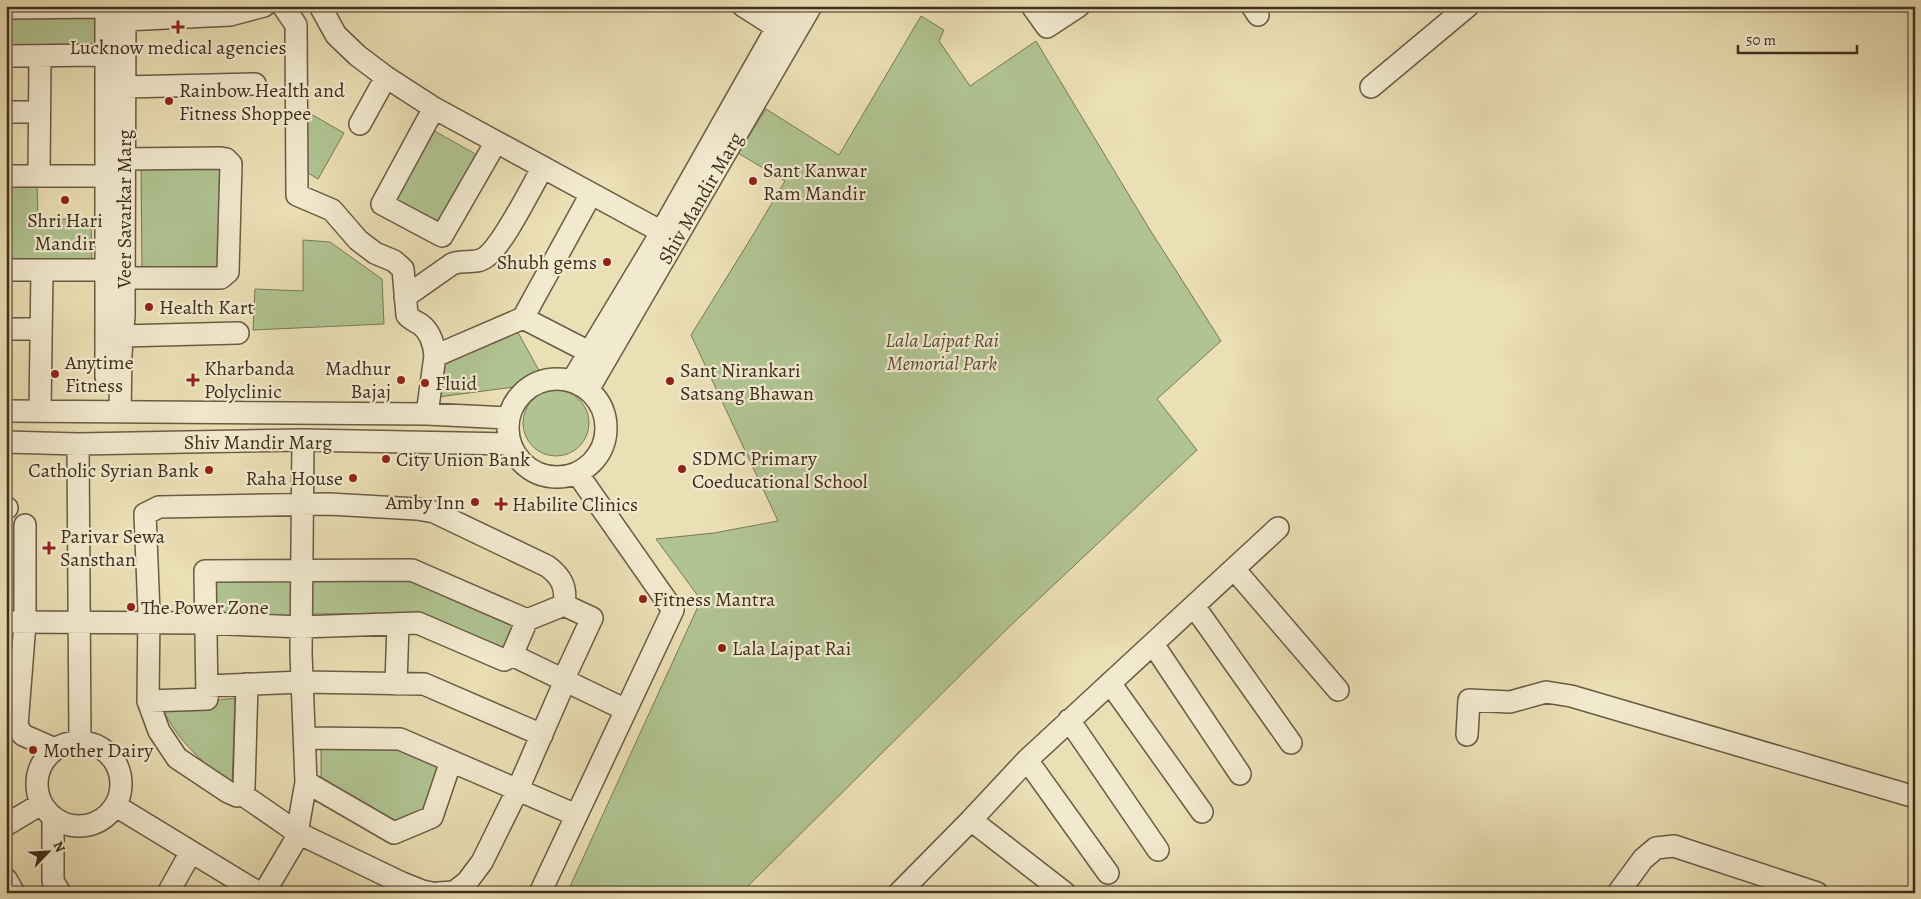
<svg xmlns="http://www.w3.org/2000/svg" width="1921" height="899" font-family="Alegreya,serif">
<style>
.green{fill:#b1c392;stroke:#787958}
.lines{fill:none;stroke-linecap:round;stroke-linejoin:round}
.minor-casing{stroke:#6a5b44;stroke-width:24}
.minor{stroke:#f2eacf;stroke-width:21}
.poi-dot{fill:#8f2418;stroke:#f2eacf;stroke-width:2}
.labels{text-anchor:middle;stroke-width:4.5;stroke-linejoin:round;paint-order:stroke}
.poi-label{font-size:20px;fill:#3f2f1e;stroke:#f2eacf;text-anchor:start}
.street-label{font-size:20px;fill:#3f2f1e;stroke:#f2eacf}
.park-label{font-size:20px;font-style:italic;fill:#564d35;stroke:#f2eacf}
</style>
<rect width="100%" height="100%" fill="#ebdfb5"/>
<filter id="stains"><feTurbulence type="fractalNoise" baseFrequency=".004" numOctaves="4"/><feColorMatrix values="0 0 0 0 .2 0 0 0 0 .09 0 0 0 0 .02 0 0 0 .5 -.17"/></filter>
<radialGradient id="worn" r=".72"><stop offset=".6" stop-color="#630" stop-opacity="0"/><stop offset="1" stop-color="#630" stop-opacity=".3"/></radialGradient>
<path class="green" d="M97 9 99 52 6 54V11Z
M921 16 944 30 939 41 970 86 1036 41 1150 230 1221 341 1157 399 1197 450 1007 629 742 892 567 893 701 600 656 539 714 533 778 521 691 335 753 235 785 181 738 153 766 109 839 155Z
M304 110 344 133 318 179 308 173Z
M429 128 479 156 441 226 390 198Z
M224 163 221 271 142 272 141 164Z
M6 181H37L38 219H91L92 265H6Z
M303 240 330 242 382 279 384 324 253 330 255 289 303 291Z
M516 329 541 374 514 387 438 397 436 369Z
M523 423a33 33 0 1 1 66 0a33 33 0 1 1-66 0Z
M214 578 293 579 294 618 214 615Z
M311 579H413L515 623 503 651 418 613 311 614Z
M235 698 232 787C205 763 177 742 162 707Z
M396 746 441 767 425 810 392 823 321 779V747Z"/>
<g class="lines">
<defs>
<path id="minor" d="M283 6 296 25 297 195 332 210 358 240 375 253 394 261 403 269 407 315C410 319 415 321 420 324 430 331 434 345 435 356
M320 6 336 35 358 56 386 77 434 108 660 231
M743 6 776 27
M1032 6 1047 27 1079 6
M1252 6 1258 15
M6 8 106 7
M124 20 230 15 264 6
M6 56 106 55
M124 87 255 84
M1371 87 1468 6
M434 108 382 204 442 236 496 142
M6 112H39
M360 124 386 77
M124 159 219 158 226 159 231 164 228 272 221 278H124
M6 176H106
M39 176 40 56
M6 270H107
M405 297 452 264C462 259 476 265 486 257 503 245 531 188 543 167
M523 318 589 352
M6 329H40
M122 336 238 333
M106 377V6
M508 428a49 49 0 1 1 98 0a49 49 0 1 1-98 0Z
M572 381 655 243 789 6
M588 390 811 6
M6 411 427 414 508 418
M40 411 42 270
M120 412 121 354 124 316 125 6
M427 414 435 356 523 318 591 194
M6 442 78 444 303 440 510 444
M78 444 80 741
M6 508H7
M25 525V623L17 726 23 735 55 749
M1234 569 1338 690
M1194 606 1291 743
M6 622 205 623 301 627 418 623 504 660 512 655 527 620 412 570 205 571 207 699 148 701
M1153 644 1240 774
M512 655 626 710
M1110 683 1202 812
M247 684 244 788 243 795 237 796 228 792 177 758 159 731 148 701 149 613 145 514 159 507 329 504 417 509 434 512 547 566C561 576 567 587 564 605
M396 684 398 624
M207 686 302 682 424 684 542 735
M1069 720 1158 850
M1467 735 1469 700 1510 702 1546 692 1571 696 1915 797
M305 738 400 739 576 815
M37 784a42 42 0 1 1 84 0a42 42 0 1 1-84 0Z
M1027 760 1108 873
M306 782 394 833 432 817 451 761
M243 795 298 833 402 883 422 891 432 893
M116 806 259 893
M53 818V881L60 893
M971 820 1065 893
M6 825 41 804
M6 879 14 893
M168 893 191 852
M264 893 296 839 306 782 301 654 303 440
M438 893 454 892 467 882 482 862 518 789 565 681 566 674 592 618 564 605 527 620
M540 893 673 610 577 473
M899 893 971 820 1027 760 1278 528
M1618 893 1643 859 1656 848 1674 846 1817 893"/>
</defs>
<use href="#minor" class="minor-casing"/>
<use href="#minor" class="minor"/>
</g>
<g class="poi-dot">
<path d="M175.5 19.5h5v5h5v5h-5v5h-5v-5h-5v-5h5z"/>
<circle cx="169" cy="101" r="5"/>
<circle cx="753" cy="181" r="5"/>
<circle cx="65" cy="200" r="5"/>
<circle cx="607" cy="262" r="5"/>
<circle cx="149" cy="307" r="5"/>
<circle cx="55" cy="374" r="5"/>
<path d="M190.5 372.5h5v5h5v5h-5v5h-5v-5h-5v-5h5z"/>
<circle cx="401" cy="380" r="5"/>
<circle cx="670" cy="381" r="5"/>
<circle cx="425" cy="383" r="5"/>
<circle cx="386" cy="459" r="5"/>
<circle cx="682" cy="469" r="5"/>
<circle cx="209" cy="470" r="5"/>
<circle cx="353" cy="478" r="5"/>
<circle cx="475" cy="502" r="5"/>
<path d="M498.5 496.5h5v5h5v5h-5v5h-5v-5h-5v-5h5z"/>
<path d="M46.5 540.5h5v5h5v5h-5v5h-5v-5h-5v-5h5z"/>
<circle cx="643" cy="599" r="5"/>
<circle cx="131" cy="607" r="5"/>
<circle cx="722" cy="648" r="5"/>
<circle cx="33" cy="750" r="5"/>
</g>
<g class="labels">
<g class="poi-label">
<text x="178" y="54" text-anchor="middle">Lucknow medical agencies</text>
<text x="179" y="97">Rainbow Health and<tspan x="179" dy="23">Fitness Shoppee</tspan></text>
<text x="763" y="177">Sant Kanwar<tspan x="763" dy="23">Ram Mandir</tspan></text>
<text x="65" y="227" text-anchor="middle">Shri Hari<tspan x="65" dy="23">Mandir</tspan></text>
<text x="597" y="269" text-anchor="end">Shubh gems</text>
<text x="159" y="314">Health Kart</text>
<text x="65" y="369">Anytime<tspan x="65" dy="23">Fitness</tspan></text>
<text x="204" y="375">Kharbanda<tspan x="204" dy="23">Polyclinic</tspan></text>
<text x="391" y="375" text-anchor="end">Madhur<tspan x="391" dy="23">Bajaj</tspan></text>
<text x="680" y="377">Sant Nirankari<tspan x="680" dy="23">Satsang Bhawan</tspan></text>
<text x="435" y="390">Fluid</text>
<text x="692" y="465">SDMC Primary<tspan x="692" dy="23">Coeducational School</tspan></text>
<text x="396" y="466">City Union Bank</text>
<text x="199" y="477" text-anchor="end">Catholic Syrian Bank</text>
<text x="343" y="485" text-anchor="end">Raha House</text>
<text x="465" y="509" text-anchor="end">Amby Inn</text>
<text x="512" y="511">Habilite Clinics</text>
<text x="60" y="543">Parivar Sewa<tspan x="60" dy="23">Sansthan</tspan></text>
<text x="653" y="606">Fitness Mantra</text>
<text x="141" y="614">The Power Zone</text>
<text x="732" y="655">Lala Lajpat Rai</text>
<text x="43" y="757">Mother Dairy</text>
</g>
<g class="street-label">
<text transform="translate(700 198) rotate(-60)" y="7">Shiv Mandir Marg</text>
<text transform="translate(124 209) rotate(-90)" y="7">Veer Savarkar Marg</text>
<text x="258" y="449">Shiv Mandir Marg</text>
</g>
<g class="park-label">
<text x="942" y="347">Lala Lajpat Rai<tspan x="942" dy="23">Memorial Park</tspan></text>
</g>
</g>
<rect width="1921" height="899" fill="none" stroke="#ebdfb5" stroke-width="25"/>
<rect x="8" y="8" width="1906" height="884" fill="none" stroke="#3f2f1e" stroke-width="2.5"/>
<rect x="12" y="12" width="1896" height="874" fill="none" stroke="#3f2f1e"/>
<g transform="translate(48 852) rotate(65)" stroke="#f2eacf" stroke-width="4" paint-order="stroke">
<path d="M0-4L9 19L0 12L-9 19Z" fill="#3f2f1e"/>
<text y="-8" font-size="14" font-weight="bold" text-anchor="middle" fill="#3f2f1e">N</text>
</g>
<path d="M1738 45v8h119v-8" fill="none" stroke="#3f2f1e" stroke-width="2.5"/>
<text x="1746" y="45" font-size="15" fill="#3f2f1e" stroke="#f2eacf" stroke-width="4" paint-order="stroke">50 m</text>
<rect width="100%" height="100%" filter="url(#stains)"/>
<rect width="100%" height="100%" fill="url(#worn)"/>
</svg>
